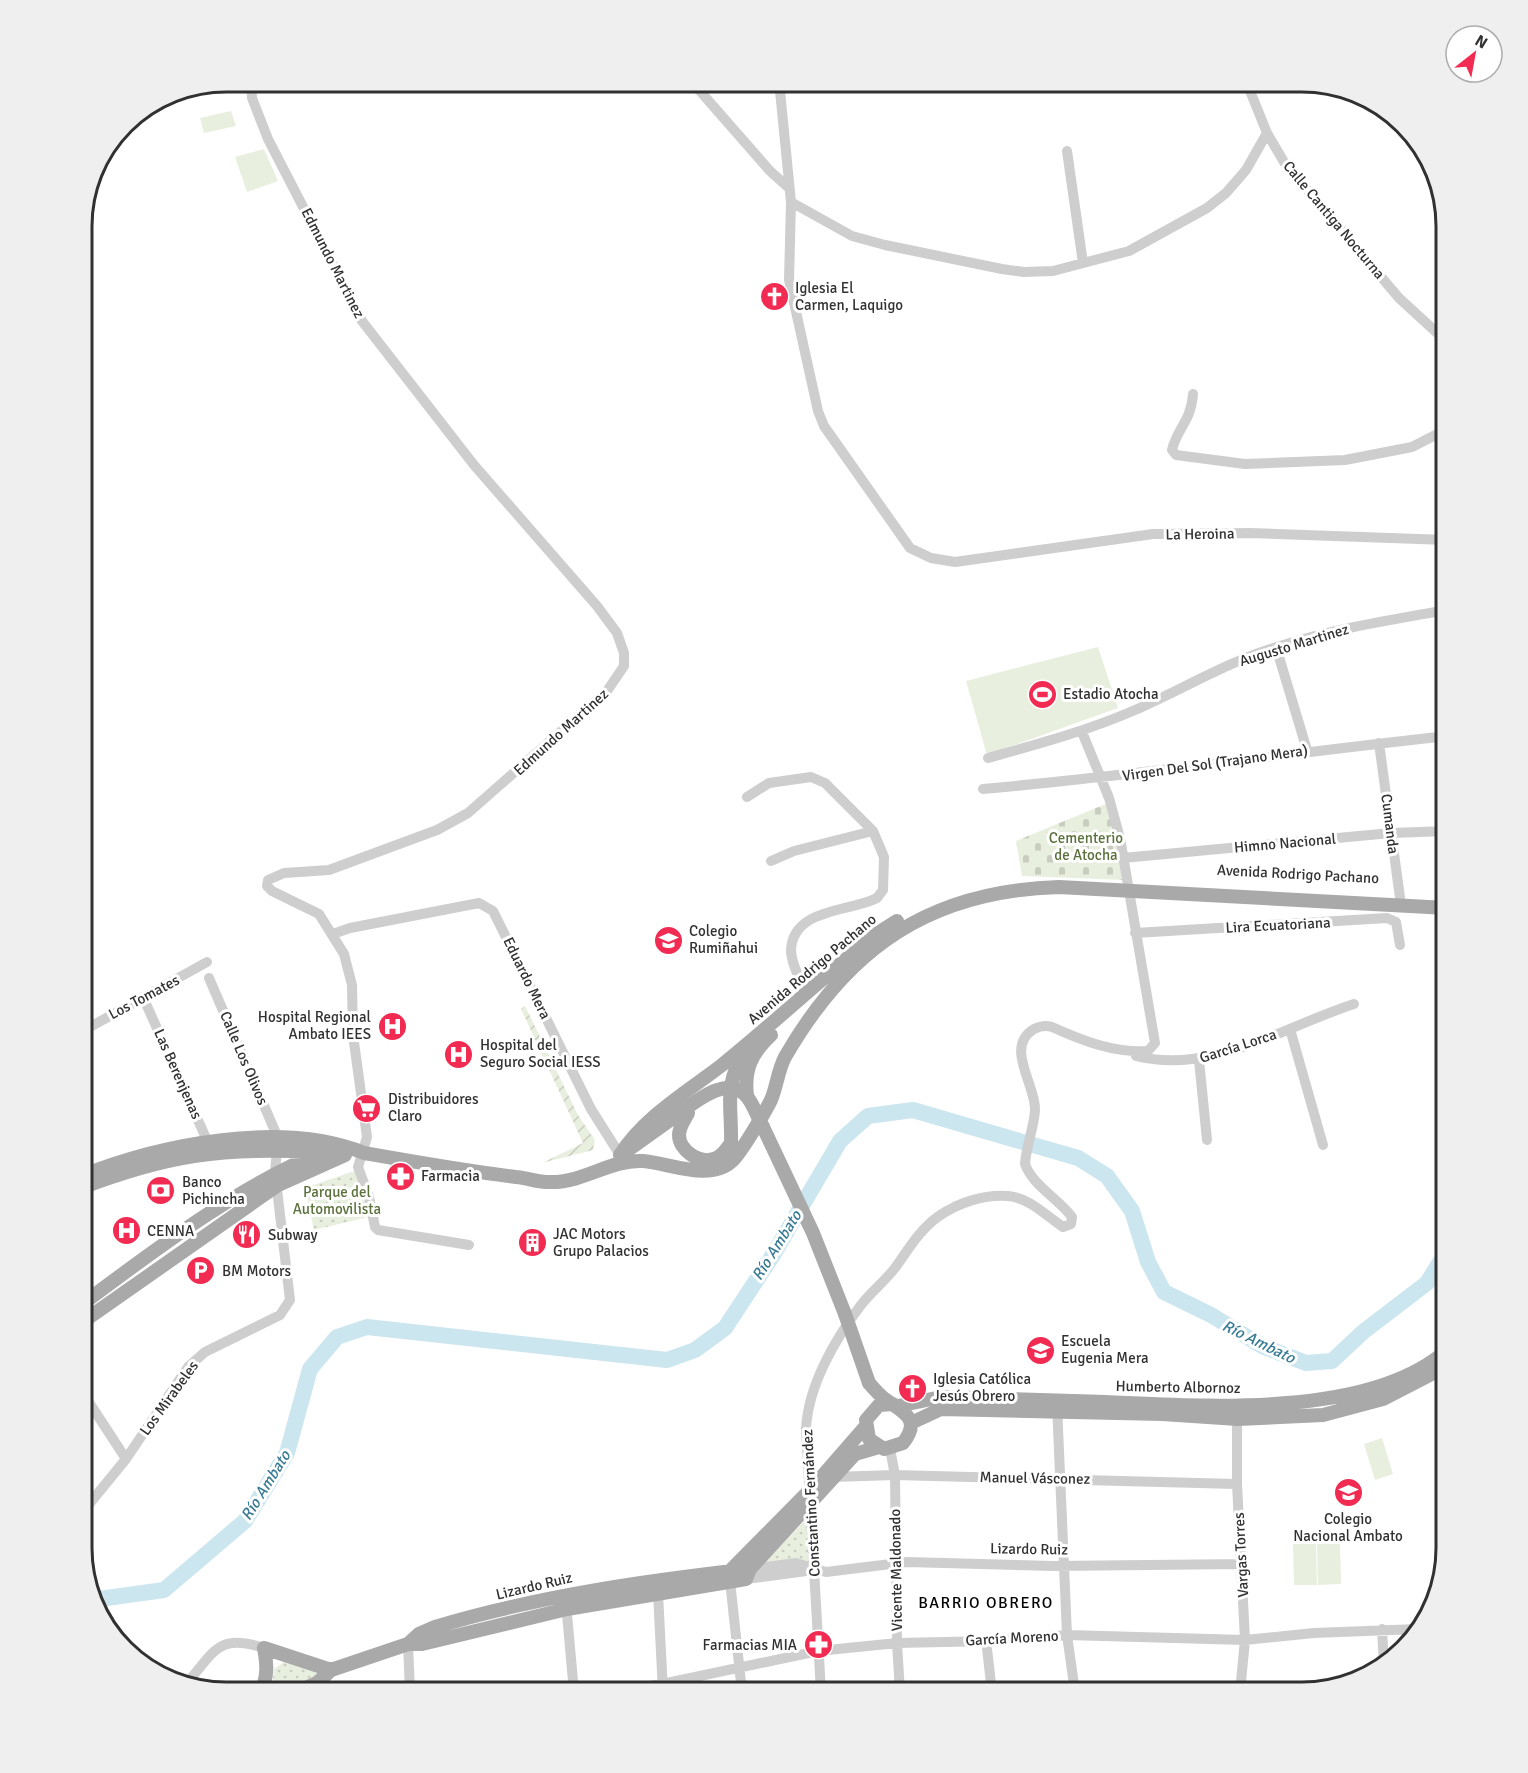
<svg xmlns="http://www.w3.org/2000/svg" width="1528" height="1773" font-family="Signika,sans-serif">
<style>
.grass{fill:url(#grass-dots)}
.cemetery{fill:url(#cemetery-stones)}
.garden{fill:url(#garden-furrows)}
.pitch{fill:#e9efdf}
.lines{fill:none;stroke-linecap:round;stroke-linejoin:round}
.river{stroke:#cbe6ef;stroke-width:16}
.minor{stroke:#cecece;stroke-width:10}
.major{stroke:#a9a9a9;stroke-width:14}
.major-bridge{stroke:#a9a9a9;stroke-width:14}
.labels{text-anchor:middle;stroke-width:6;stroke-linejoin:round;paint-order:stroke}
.street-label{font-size:15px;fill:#313131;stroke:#fff}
.poi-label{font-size:15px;fill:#313131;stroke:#fff;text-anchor:start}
.park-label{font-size:15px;fill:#5b713b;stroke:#fff}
.water-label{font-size:16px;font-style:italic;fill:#377a93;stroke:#fff}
.neighbourhood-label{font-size:16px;letter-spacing:1.5px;fill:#000;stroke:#fff}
.rim{fill:none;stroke:#313131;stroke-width:3}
</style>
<defs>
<pattern id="grass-dots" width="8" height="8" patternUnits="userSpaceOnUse" patternTransform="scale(1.5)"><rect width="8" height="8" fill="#e9efdf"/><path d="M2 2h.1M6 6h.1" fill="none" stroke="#c8cdc0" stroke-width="1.8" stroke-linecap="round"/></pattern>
<pattern id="cemetery-stones" width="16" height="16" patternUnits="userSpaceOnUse" patternTransform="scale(1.5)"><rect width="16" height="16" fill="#e9efdf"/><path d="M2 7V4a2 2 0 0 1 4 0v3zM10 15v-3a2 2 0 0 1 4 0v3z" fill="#c8cdc0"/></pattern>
<pattern id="garden-furrows" width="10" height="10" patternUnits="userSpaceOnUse" patternTransform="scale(1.5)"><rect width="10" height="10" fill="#e9efdf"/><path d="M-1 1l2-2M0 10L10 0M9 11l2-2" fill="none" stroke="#c8cdc0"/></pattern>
</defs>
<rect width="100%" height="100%" fill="#fff"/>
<path class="grass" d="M357 1170 368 1217 314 1230 305 1188Z
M806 1519 811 1564 761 1566Z
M285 1661 315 1672 317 1677 276 1692 272 1689 274 1669Z"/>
<path class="cemetery" d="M1108 803 1125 880 1022 876 1016 841Z"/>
<path class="garden" d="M525 1006 578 1115 595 1140 593 1150 542 1163 583 1143 521 1009Z"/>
<path class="pitch" d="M231 111 236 126 204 133 200 118Z
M264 149 278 181 247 192 235 157Z
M1098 647 1118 708 987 755 966 681Z
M1382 1438 1393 1474 1375 1480 1364 1444Z
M1340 1543 1341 1584 1318 1585 1317 1544Z
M1293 1544H1316L1317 1585H1294Z"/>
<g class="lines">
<path class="river" d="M92 1600 164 1590 245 1521 287 1453 310 1369 337 1337 367 1327 667 1360 695 1350 725 1328 773 1255 840 1141 868 1116 913 1110 1078 1158 1107 1176 1132 1211 1148 1262 1164 1292 1211 1315 1262 1346 1306 1363 1332 1361 1363 1332 1427 1283 1447 1251"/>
<path class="minor" d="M251 81 252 98 268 139 362 321 474 465 597 606 617 633 624 653V666L607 691 468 813 437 830 329 870 284 873 268 880 267 886 272 891 319 914 344 954 352 985 353 1035 367 1137 358 1167 369 1197 375 1227 378 1230 469 1245
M688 81 700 91 770 171 789 188
M779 81 791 202 789 280 818 411 824 426 910 548 931 558 955 562 1153 534 1250 533 1447 540
M1246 81 1267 133 1284 162 1399 298 1447 342
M1067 151 1083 263
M791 202 852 236 885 245 1002 269 1024 272 1053 271 1129 251 1207 208 1226 193 1246 170 1267 133
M1193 394C1191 422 1177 428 1172 450L1176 455 1245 464 1345 460 1412 447 1447 429
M1276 647 1307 750
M1379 743 1401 905
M988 758C1038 744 1087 731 1135 710 1183 689 1227 662 1277 647 1333 629 1390 620 1447 610
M983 789C1138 775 1292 753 1447 736
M747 797 769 783 811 777 825 783 873 831 884 857 883 890 877 898C850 912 793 908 791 950 791 964 801 981 806 994
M1123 858 1391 833 1447 831
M771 861 794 851 873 831
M1135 933 1387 918 1396 922 1400 945
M333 934 350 928 479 903 493 911 591 1109 620 1155
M143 997 210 1147
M1290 1029 1323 1145
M81 1032 207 962
M1136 1056C1211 1075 1283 1027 1354 1004
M1199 1060 1207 1140
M81 1390 126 1459
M1057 1405 1067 1635 1075 1692
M1237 1413V1484L1245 1640 1240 1692
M890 1449 895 1475 897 1643 900 1692
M832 1477 895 1475 1237 1484
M81 1514 126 1459 188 1367 205 1352 280 1315 290 1300 275 1172 278 1138 209 978
M750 1569 796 1563 826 1572 907 1562 1053 1566 1243 1564
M746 1579 814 1570
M730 1581 742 1692
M658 1593 663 1692
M566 1603 574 1692
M1382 1629 1384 1665
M986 1640 992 1692
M408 1644 410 1692
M187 1683C215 1651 218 1633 264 1648
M611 1692 662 1684 818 1651 897 1643 991 1641 1067 1635 1245 1640 1314 1633 1418 1629
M821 1692 806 1429C808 1386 835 1339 861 1305 871 1292 884 1282 895 1268 908 1250 920 1229 939 1216 958 1203 984 1194 1008 1196 1030 1198 1045 1215 1063 1227L1071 1224 1072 1217C1059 1199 1032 1185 1025 1164 1026 1146 1034 1128 1035 1110 1036 1085 1004 1047 1034 1029 1040 1026 1046 1025 1052 1027 1083 1041 1114 1053 1148 1051L1155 1043 1120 838 1109 798 1082 732"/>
<path class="major" d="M747 1096C744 1069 751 1054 771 1035
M688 1113C685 1119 679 1127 679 1135 679 1150 699 1164 714 1159 722 1156 726 1150 731 1143 732 1103 723 1088 745 1050
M763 1127 813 1233 845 1314
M628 1150 677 1115
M620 1155C644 1117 687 1092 722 1065 774 1023 823 977 875 935L897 921
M81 1176C161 1144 282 1120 364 1153 415 1162 465 1171 516 1177 529 1178 539 1183 552 1182 585 1182 611 1159 643 1161 669 1163 710 1182 732 1161 741 1153 765 1112 771 1100 777 1086 778 1070 785 1057 849 946 931 891 1059 887L1447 908
M81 1188C167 1155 223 1147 314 1152
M81 1305C160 1246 244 1182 336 1146
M81 1323 278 1185 345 1155
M869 1383C874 1389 879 1395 886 1400 903 1412 922 1419 903 1443L884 1449 869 1439 866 1420 879 1405 893 1404
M898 1406 941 1397C996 1399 1051 1400 1106 1402 1203 1406 1369 1419 1447 1350
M911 1423 941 1409 1162 1414 1238 1419 1323 1415 1383 1399 1447 1366
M730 1571 811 1489 865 1427
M408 1644 419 1634 435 1627C538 1596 644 1581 750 1569
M264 1648 331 1670
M261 1692C268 1676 267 1664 264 1648
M297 1692 317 1683 331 1670 408 1644H422L567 1609 746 1579 750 1569 855 1454 879 1447"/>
<path class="major-bridge" d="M677 1115C694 1103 729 1072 748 1098 754 1106 758 1118 763 1127
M845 1314 869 1383"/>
</g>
<defs>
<symbol id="church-disc" viewBox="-11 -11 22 22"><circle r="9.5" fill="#f12b52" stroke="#fff"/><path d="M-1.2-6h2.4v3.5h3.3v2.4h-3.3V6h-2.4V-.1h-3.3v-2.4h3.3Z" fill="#fff"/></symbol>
<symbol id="stadium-disc" viewBox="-11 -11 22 22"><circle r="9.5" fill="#f12b52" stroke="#fff"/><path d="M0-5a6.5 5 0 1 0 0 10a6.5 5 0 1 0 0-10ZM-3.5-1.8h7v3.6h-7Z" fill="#fff"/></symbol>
<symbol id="university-disc" viewBox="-11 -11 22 22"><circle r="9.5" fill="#f12b52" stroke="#fff"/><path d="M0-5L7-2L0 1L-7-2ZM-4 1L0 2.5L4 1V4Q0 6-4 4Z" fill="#fff"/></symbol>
<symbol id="hospital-disc" viewBox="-11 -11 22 22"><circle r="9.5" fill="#f12b52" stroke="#fff"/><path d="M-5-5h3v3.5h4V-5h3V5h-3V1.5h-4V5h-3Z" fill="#fff"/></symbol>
<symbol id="supermarket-disc" viewBox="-11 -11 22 22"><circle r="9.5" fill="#f12b52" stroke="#fff"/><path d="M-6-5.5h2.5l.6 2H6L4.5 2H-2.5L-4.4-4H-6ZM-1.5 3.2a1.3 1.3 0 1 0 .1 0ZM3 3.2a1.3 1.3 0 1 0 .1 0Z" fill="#fff"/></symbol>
<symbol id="pharmacy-disc" viewBox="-11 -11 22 22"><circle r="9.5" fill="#f12b52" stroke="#fff"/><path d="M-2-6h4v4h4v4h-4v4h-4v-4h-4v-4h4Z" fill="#fff"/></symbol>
<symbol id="bank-disc" viewBox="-11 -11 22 22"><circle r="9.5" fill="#f12b52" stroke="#fff"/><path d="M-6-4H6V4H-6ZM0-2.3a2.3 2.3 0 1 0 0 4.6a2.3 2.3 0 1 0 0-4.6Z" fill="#fff"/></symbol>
<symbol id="restaurant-disc" viewBox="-11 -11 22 22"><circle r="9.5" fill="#f12b52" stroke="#fff"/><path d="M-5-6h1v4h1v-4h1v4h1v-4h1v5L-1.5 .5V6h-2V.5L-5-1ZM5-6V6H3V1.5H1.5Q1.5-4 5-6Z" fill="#fff"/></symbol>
<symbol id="building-disc" viewBox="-11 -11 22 22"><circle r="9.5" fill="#f12b52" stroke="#fff"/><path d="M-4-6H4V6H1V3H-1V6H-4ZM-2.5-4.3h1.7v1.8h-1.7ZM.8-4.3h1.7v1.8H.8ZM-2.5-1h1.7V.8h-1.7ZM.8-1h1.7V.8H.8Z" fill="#fff"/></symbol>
<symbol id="parking-disc" viewBox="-11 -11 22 22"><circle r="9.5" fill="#f12b52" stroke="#fff"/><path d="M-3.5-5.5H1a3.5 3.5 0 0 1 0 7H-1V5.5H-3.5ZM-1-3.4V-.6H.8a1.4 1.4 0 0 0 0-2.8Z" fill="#fff"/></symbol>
<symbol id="school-disc" viewBox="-11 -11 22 22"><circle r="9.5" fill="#f12b52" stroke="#fff"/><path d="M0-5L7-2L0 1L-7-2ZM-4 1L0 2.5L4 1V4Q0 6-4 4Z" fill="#fff"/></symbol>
</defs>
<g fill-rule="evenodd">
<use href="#church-disc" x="758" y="280" width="33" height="33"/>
<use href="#stadium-disc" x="1026" y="678" width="33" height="33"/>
<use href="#university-disc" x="652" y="924" width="33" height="33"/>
<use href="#hospital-disc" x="376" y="1010" width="33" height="33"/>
<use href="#hospital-disc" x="442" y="1038" width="33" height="33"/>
<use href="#supermarket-disc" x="350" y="1092" width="33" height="33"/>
<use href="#pharmacy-disc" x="384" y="1160" width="33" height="33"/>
<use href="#bank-disc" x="144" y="1174" width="33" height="33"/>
<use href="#hospital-disc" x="110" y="1214" width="33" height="33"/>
<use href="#restaurant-disc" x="230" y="1218" width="33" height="33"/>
<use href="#building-disc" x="516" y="1226" width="33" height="33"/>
<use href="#parking-disc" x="184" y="1254" width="33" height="33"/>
<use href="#school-disc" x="1024" y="1334" width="33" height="33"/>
<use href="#church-disc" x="896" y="1372" width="33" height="33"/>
<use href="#school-disc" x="1332" y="1476" width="33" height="33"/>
<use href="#pharmacy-disc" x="802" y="1628" width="33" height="33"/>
</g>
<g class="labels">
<g class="street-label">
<text transform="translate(1334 220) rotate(50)" y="5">Calle Cantiga Nocturna</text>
<text transform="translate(333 263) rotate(63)" y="5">Edmundo Martinez</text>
<text transform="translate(1200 534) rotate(-1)" y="5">La Heroina</text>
<text transform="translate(1294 645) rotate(-17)" y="5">Augusto Martinez</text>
<text transform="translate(561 732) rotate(-42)" y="5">Edmundo Martinez</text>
<text transform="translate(1215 763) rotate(-8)" y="5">Virgen Del Sol (Trajano Mera)</text>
<text transform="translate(1390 824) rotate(83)" y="5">Cumanda</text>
<text transform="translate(1285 843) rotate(-5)" y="5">Himno Nacional</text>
<text transform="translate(1298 874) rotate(3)" y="5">Avenida Rodrigo Pachano</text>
<text transform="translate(1278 925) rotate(-3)" y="5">Lira Ecuatoriana</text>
<text transform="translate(812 969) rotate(-40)" y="5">Avenida Rodrigo Pachano</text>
<text transform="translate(527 978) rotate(64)" y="5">Eduardo Mera</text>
<text transform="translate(144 997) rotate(-28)" y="5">Los Tomates</text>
<text transform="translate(1238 1046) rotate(-18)" y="5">García Lorca</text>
<text transform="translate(244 1058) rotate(67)" y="5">Calle Los Olivos</text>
<text transform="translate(178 1074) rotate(66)" y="5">Las Berenjenas</text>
<text transform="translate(1178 1387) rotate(1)" y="5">Humberto Albornoz</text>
<text transform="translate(169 1398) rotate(-54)" y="5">Los Mirabeles</text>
<text transform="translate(1035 1478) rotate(1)" y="5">Manuel Vásconez</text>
<text transform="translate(811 1503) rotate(-93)" y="5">Constantino Fernández</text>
<text transform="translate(1029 1549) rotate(1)" y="5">Lizardo Ruiz</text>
<text transform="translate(1241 1555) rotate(-93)" y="5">Vargas Torres</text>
<text transform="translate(896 1570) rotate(-91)" y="5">Vicente Maldonado</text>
<text transform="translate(534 1586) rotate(-13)" y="5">Lizardo Ruiz</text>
<text transform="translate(1012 1638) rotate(-3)" y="5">García Moreno</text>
</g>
<g class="poi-label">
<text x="795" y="293">Iglesia El<tspan x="795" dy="17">Carmen, Laquigo</tspan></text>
<text x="1063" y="699">Estadio Atocha</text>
<text x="689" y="936">Colegio<tspan x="689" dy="17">Rumiñahui</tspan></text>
<text x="371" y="1022" text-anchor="end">Hospital Regional<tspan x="371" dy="17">Ambato IEES</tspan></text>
<text x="480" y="1050">Hospital del<tspan x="480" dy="17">Seguro Social IESS</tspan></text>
<text x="388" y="1104">Distribuidores<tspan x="388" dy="17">Claro</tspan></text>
<text x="421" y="1181">Farmacia</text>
<text x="182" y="1187">Banco<tspan x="182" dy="17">Pichincha</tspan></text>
<text x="147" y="1236">CENNA</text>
<text x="553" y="1239">JAC Motors<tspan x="553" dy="17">Grupo Palacios</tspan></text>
<text x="268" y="1240">Subway</text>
<text x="222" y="1276">BM Motors</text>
<text x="1061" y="1346">Escuela<tspan x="1061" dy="17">Eugenia Mera</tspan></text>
<text x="933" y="1384">Iglesia Católica<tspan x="933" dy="17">Jesús Obrero</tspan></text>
<text x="1348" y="1524" text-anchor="middle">Colegio<tspan x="1348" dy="17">Nacional Ambato</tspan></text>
<text x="797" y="1650" text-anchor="end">Farmacias MIA</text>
</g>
<g class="park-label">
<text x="1086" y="843">Cementerio<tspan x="1086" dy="17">de Atocha</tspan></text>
<text x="337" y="1197">Parque del<tspan x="337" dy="17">Automovilista</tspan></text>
</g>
<g class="water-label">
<text transform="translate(776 1245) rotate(-58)" y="6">Río Ambato</text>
<text transform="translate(1259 1341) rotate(26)" y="6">Río Ambato</text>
<text transform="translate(265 1485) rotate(-58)" y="6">Río Ambato</text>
</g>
<g class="neighbourhood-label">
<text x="986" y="1608">BARRIO OBRERO</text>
</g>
</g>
<path d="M0 0H1528V1773H0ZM226 92H1302A134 134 0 0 1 1436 226V1548A134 134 0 0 1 1302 1682H226A134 134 0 0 1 92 1548V226A134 134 0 0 1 226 92Z" fill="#efefef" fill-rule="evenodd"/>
<path class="rim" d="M226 92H1302A134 134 0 0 1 1436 226V1548A134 134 0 0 1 1302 1682H226A134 134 0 0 1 92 1548V226A134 134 0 0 1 226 92Z"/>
<g transform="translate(1474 54) rotate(31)"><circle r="28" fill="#ffffff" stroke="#adadad" stroke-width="1.5"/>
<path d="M0-4.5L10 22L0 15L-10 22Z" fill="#f12b52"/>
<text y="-9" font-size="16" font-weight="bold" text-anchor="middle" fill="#313131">N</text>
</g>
</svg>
